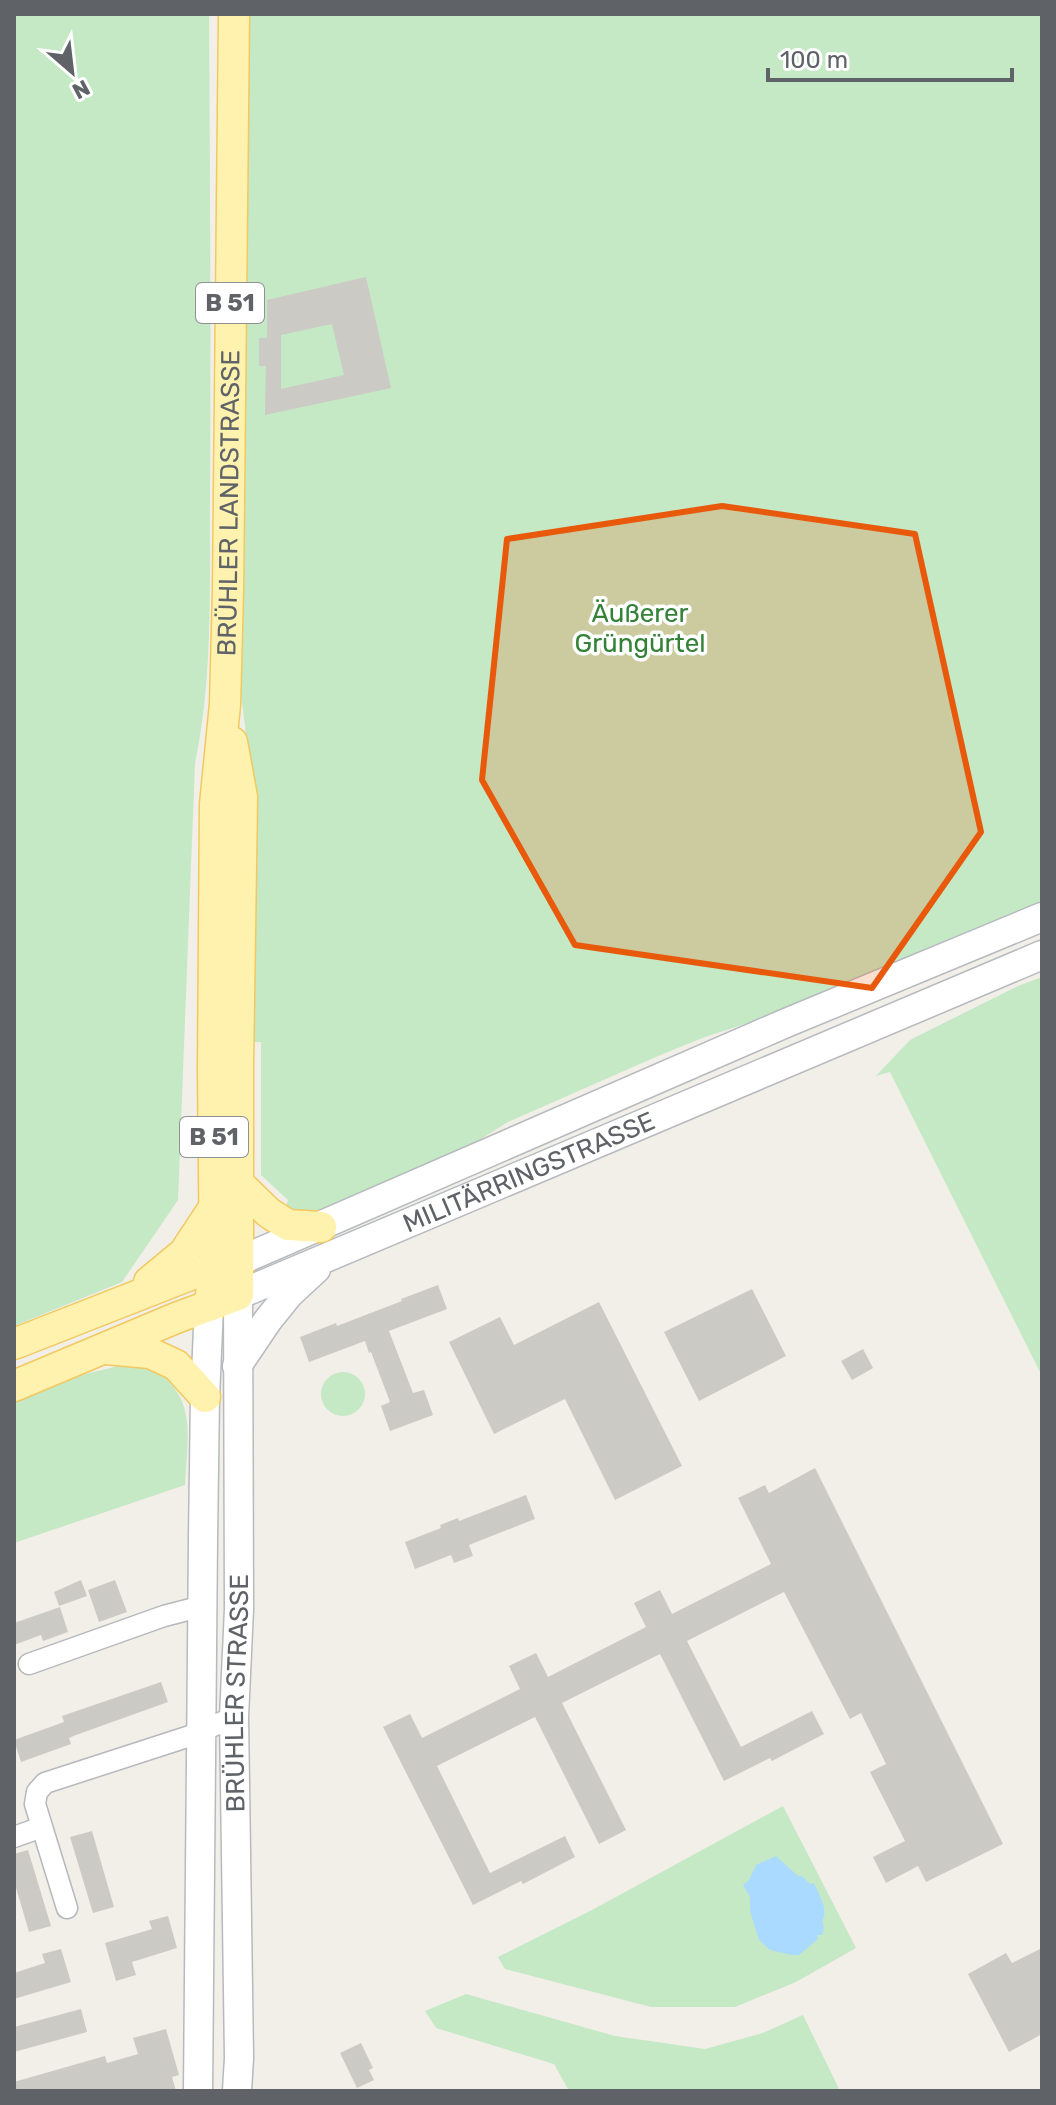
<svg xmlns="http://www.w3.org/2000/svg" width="1056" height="2105" font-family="Rubik,sans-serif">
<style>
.green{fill:#c5e8c5}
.water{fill:#aadaff}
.building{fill:#cccac5;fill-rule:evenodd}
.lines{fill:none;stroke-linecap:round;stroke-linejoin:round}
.minor-casing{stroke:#b5b8bc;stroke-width:23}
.secondary-casing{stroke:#b6babf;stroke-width:31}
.primary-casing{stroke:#f2c960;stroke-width:33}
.minor{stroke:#fff;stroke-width:20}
.secondary{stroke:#fff;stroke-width:28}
.primary{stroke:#fff2af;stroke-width:30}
.marked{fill:#e8590c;fill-opacity:0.2;stroke:#e8590c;stroke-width:6;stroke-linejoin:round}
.labels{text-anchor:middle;stroke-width:7;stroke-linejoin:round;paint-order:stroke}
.shield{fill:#fff;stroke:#8f9295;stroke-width:2}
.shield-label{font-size:24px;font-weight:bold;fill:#5f6368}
.street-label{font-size:26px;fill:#5f6368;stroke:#fff}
.park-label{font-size:26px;fill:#348238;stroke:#fff}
</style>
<rect width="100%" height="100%" fill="#f1efe8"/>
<path class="green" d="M14 14H209C210 172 211 331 210 489 209 580 214 674 195 763L178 1200 122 1282 14 1326Z
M244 14H1042V907L830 996 705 1037 658 1056 508 1122 463 1150 321 1210 301 1213 285 1211 288 1200 261 1175V1042H250L251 773 238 671Z
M1042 977V1376L890 1072 876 1076 910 1040 1018 986Z
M144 1360C198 1398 188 1425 185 1485L14 1543V1399L81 1375Z
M321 1394a22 22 0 1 1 44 0a22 22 0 1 1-44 0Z
M783 1806 856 1948 796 1982 735 2007H651L505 1969 498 1957 592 1910Z
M466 1994 615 2036 705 2049 763 2033 803 2015 840 2091H569L554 2064 436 2028 425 2011Z"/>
<path class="water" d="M776 1856 798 1876H802L810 1884 814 1883C819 1895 829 1909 822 1921L824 1928 822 1935H817L818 1939 799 1955H791L770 1950 759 1940 750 1911V1897L743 1885 749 1880 756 1865Z"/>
<path class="building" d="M366 277 391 388 265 415 266 366H259V338H267V300ZM332 324 344 375 281 389V335Z
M438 1285 447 1309 389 1331 413 1393 424 1390 433 1415 390 1431 381 1406 390 1402 371 1352 369 1353 365 1341 309 1362 300 1337 336 1323 337 1326 402 1301 401 1299Z
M752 1289 786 1356 699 1401 664 1332Z
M599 1302 682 1466 615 1500 565 1399 494 1434 449 1342 500 1317 514 1345Z
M863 1349 873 1368 852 1380 841 1361Z
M815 1468 1003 1844 926 1882 918 1866 886 1883 873 1857 905 1841 870 1772 886 1764 861 1713 850 1719 784 1592 687 1641 741 1747 812 1711 824 1734 772 1761 770 1758 724 1781 660 1654 562 1703 626 1830 599 1844 535 1717 437 1766 490 1873 565 1836 575 1857 523 1884 521 1881 473 1905 383 1727 410 1714 422 1738 520 1689 509 1666 536 1653 548 1677 646 1627 634 1603 660 1590 672 1614 771 1564 738 1498 765 1485 769 1493Z
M526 1495 535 1519 469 1545 473 1556 454 1563 451 1555 415 1569 405 1542 441 1528 440 1525 458 1518 459 1521Z
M81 1580 87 1596 59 1606 54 1592Z
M115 1580 127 1612 99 1622 88 1590Z
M60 1607 68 1632 43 1641 41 1635 14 1645V1623Z
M161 1682 168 1702 76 1735 69 1738 71 1744 21 1762 14 1740 64 1722 62 1716Z
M92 1831 114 1907 93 1913 70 1837Z
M28 1850 51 1926 29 1932 14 1881V1854Z
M168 1916 177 1948 132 1962 136 1975 116 1981 105 1943 152 1929 149 1921Z
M1042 1948V2034L1009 2052 968 1974 1006 1953 1012 1963Z
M61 1949 71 1982 14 1999V1973L45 1963 42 1954Z
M81 2009 87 2032 14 2052V2027Z
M166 2029 179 2075 172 2077 176 2091H14V2082L105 2056 107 2063 138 2054 133 2038Z
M361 2043 373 2068 369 2070 374 2080 357 2088 340 2053Z"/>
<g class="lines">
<defs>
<path id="minor" d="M29 1664 164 1616 191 1609 203 1608
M14 1837 42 1827
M67 1908 35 1804 37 1792 45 1783 190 1736 234 1717"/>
<g id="secondary">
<path d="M237 1262 786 1023 1042 917"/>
<path d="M237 1366 268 1320 289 1294 316 1269"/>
<path d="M198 2091 203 1539 205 1397 209 1306"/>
<path id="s1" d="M237 2091 239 2058 234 1717 239 1609 238 1295 1042 955"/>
</g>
<g id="primary">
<path d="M239 1184 269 1213 288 1225 321 1227"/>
<path d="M149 1282 184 1253 215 1206"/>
<path id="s2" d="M209 1306 215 1269 213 1068 215 805 225 704 228 591 234 14"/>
<path d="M14 1344 190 1275 231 1264"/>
<path d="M106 1349 150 1353 176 1365 205 1397"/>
<path d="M14 1386 176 1318 238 1295V1065L242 797 232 742"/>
</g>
</defs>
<use href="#minor" class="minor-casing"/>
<use href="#secondary" class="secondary-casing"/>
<use href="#primary" class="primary-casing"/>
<use href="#minor" class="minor"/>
<use href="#secondary" class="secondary"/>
<use href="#primary" class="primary"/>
</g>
<path class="marked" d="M722 506 915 534 981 832 872 988 575 945 482 780 507 539Z"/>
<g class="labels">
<g class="shield">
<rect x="196" y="283" width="68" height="40" rx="6"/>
<rect x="180" y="1117" width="68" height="40" rx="6"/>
</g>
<g class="shield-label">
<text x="230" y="311">B 51</text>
<text x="214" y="1145">B 51</text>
</g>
<g class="street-label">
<text dy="9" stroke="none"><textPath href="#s2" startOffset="804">BRÜHLER LANDSTRASSE</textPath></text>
<text dy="9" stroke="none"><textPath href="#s1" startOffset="1112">MILITÄRRINGSTRASSE</textPath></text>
<text dy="9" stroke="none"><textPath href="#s1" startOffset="398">BRÜHLER STRASSE</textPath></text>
</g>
<g class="park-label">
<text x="640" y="622">Äußerer<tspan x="640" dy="30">Grüngürtel</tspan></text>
</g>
</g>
<rect width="1056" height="2105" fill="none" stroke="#5f6368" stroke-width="32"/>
<g transform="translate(72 72) rotate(152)" stroke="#ffffff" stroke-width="6" paint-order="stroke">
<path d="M0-6L14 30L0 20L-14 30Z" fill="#5f6368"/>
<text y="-12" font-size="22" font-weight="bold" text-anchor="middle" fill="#5f6368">N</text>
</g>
<path d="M768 68v12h244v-12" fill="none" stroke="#5f6368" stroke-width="4"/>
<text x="780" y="68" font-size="24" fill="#5f6368" stroke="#ffffff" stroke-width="6" paint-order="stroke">100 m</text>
</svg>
